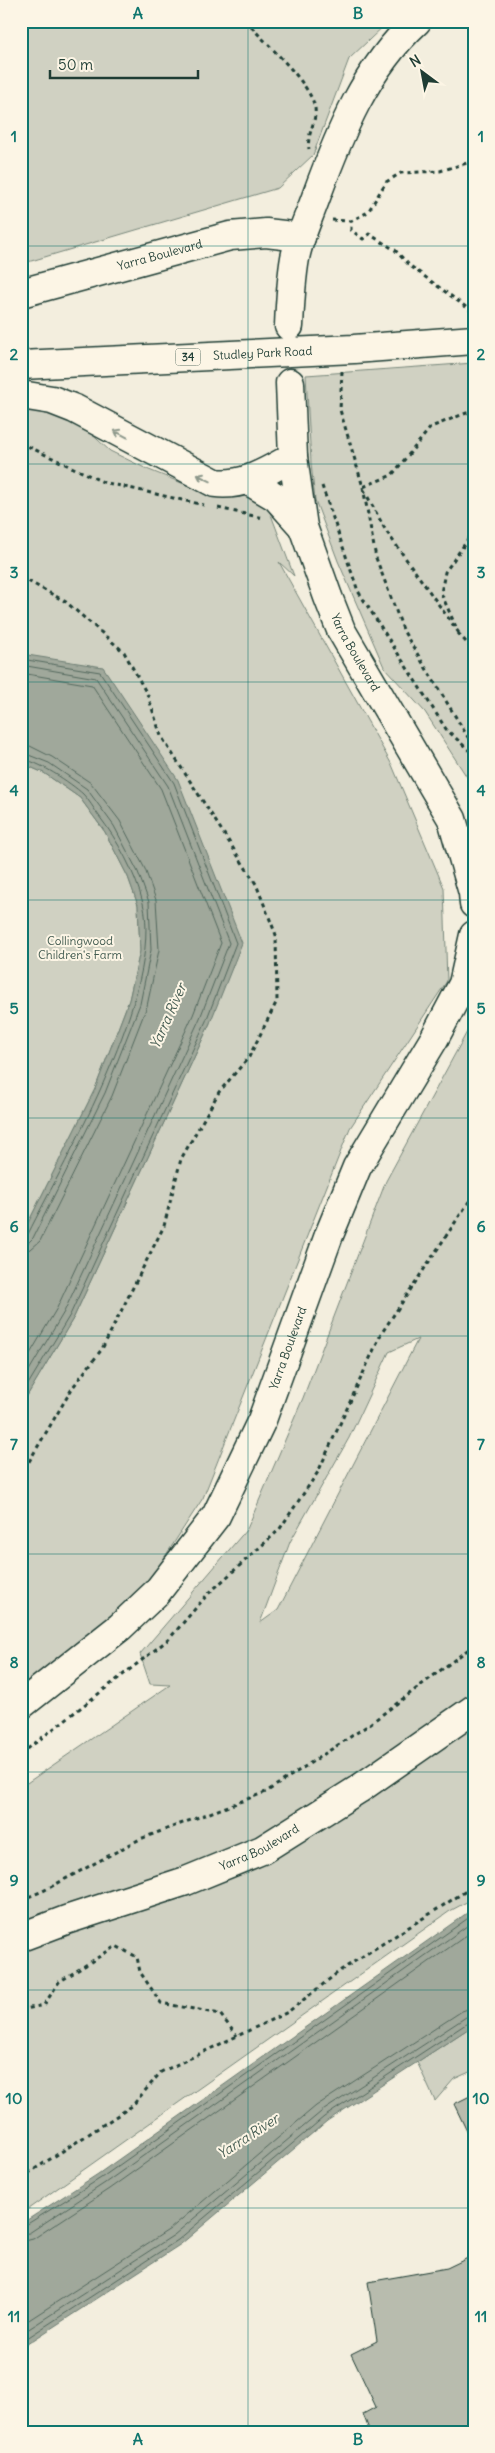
<svg xmlns="http://www.w3.org/2000/svg" width="495" height="2453" font-family="Delius,sans-serif">
<style>
.green{fill:#d0d1c2;stroke:#78877b;fill-rule:evenodd}
.water{fill:#a0a89b;stroke:#6c7d72}
.lines{fill:none;stroke-linecap:round;stroke-linejoin:round}
.shore{stroke:#53685d;stroke-width:1}
.building{fill:#b8bcae;stroke:#1f3d34}
.secondary-casing{stroke:#1f3d34;stroke-width:31}
.primary-casing{stroke:#1f3d34;stroke-width:31}
.path{stroke:#1f3d34;stroke-width:3;stroke-dasharray:4 4;stroke-linecap:butt}
.secondary{stroke:#fcf5e5;stroke-width:28}
.primary{stroke:#fcf5e5;stroke-width:28}
.oneway{stroke:#8e998c}
.grid{fill:none;stroke:#0f766e;stroke-width:1;stroke-opacity:0.55}
.labels{text-anchor:middle;stroke-width:4;stroke-linejoin:round;paint-order:stroke}
.shield{fill:#fcf5e5;stroke:#617469;stroke-width:1}
.shield-label{font-size:11px;font-weight:bold;fill:#1f3d34}
.street-label{font-size:12px;fill:#1f3d34;stroke:#fcf5e5}
.park-label{font-size:12px;fill:#425b50;stroke:#fcf5e5}
.water-label{font-size:14px;font-style:italic;fill:#465d53;stroke:#fcf5e5}
.neatline{fill:none;stroke:#0f766e;stroke-width:2}
.grid-label{font-size:16px;text-anchor:middle;font-weight:bold;fill:#0f766e}
</style>
<rect width="100%" height="100%" fill="#f3eede"/>
<filter id="ink" filterUnits="userSpaceOnUse"><feTurbulence type="fractalNoise" baseFrequency=".02" numOctaves="2"/><feDisplacementMap in="SourceGraphic" scale="10" xChannelSelector="R" yChannelSelector="G"/><feConvolveMatrix kernelMatrix="1 2 1 2 8 2 1 2 1" color-interpolation-filters="sRGB"/></filter>
<g filter="url(#ink)">
<path class="green" d="M21 21H389L349 59 313 155 278 188 21 264Z
M474 363V788L425 712 384 667 338 561 315 500 311 463 306 375Z
M21 408 45 410 85 428 110 451 149 470 202 491 246 493 267 504 294 576 279 562 392 765 444 888 447 981 350 1128 203 1498 142 1592 21 1687V1406L74 1317 210 1023 21 654Z
M21 763 44 773 80 798 105 832 128 877 138 905 140 951 129 1000 95 1089 21 1237Z
M474 1019V1898L450 1911 21 2214V1787L170 1685 150 1684 140 1654 247 1529 303 1398 386 1181ZM418 1339 278 1610 260 1623 290 1542 349 1438 389 1352Z
M474 2025V2070L454 2079 435 2101 417 2062Z"/>
<path class="water" d="M21 654 103 667 178 780 242 943 210 1023 74 1317 21 1406V1237L95 1089 129 1000 140 951 138 905 128 877 105 832 80 798 44 773 21 763Z
M474 1908V2025L327 2121 181 2244 21 2348V2224L98 2174Z"/>
<g class="lines">
<path class="shore" d="M21 659 100 672 174 783 236 943 206 1021 70 1315 21 1396
M21 665 96 678 168 786 229 943 200 1018 64 1312 21 1384
M21 673 92 685 161 789 221 943 193 1015 57 1308 21 1369
M21 745 30 746 52 757 91 783 120 821 145 869 156 900 159 950 147 1006 112 1096 40 1241 31 1249 21 1251
M21 752 49 763 87 789 114 826 138 872 149 902 151 950 140 1004 105 1093 33 1238 28 1243 21 1244
M21 759C37 760 71 783 83 794 89 800 94 809 99 816 118 841 135 872 143 903 164 990 67 1156 28 1234L21 1238
M21 2228 101 2178 474 1914
M21 2234 29 2233 105 2183 474 1921
M21 2242 33 2239 109 2189 474 1930
M21 2325 170 2229 316 2106 462 2011 474 2007
M21 2334 174 2235 321 2112 466 2017 474 2015
M21 2342 178 2240 324 2117 469 2022 474 2021"/>
</g>
<path class="building" d="M474 2094V2146L454 2104Z
M474 2255V2432H370L363 2414 376 2407 351 2354 377 2341 368 2282 447 2268Z"/>
<g class="lines">
<defs>
<g id="secondary">
<path id="s1" d="M21 293 230 236 266 233 301 237"/>
<path d="M289 326C290 303 291 281 295 258 299 237 309 217 316 197 340 132 365 69 417 21"/>
<path id="s2" d="M290 383 293 457 303 527 328 597 341 630 452 819 473 893 474 904"/>
<path d="M21 395 52 400 75 409 215 483C244 487 269 470 293 457"/>
<path d="M247 480 276 497 303 527"/>
<path id="s3" d="M21 1705 120 1627 157 1592 216 1516 262 1420 329 1235 357 1167 434 1039 463 984 474 935"/>
<path id="s4" d="M21 1937 66 1920 186 1881 262 1850 359 1789 474 1709"/>
</g>
<g id="primary">
<path id="s5" d="M21 365 354 349 474 340"/>
</g>
</defs>
<use href="#secondary" class="secondary-casing"/>
<use href="#primary" class="primary-casing"/>
<path class="path" d="M246 21C263 41 311 83 315 108 317 122 306 135 309 149
M474 161 440 171 401 173 386 182 368 212 351 221V230L363 239 369 234 395 250 409 265 474 313
M332 220 351 221
M342 371 340 410 363 487 392 475 431 427 474 410
M21 443 103 482 204 505
M322 486 358 591 446 729 474 755
M363 487 376 558 404 632 474 747
M364 490 386 531 459 633
M218 508 263 518
M21 577 66 602 124 652 148 696 161 736 256 884 276 935 277 1001 249 1057 219 1092 181 1159 164 1226 102 1349 73 1387 21 1475
M456 627 441 593 445 572 474 531
M458 633 474 651
M21 1754 169 1639 208 1594 279 1530 318 1472 381 1334 474 1194
M21 1900 43 1891 140 1839 266 1792 367 1726 474 1645
M21 2010 44 2005 59 1982 116 1946 137 1957 140 1972 161 2003 220 2014 237 2036
M21 2178 132 2106 161 2072 288 2012 341 1970 474 1886"/>
<use href="#secondary" class="secondary"/>
<use href="#primary" class="primary"/>
</g>
<defs><path id="oneway-shaft" d="M-6 0H5M1.5-3L5.5 0L1.5 3" fill="none" stroke-width="1.6" stroke-linecap="round" stroke-linejoin="round" transform="scale(1.25)"/></defs>
<g class="oneway">
<use href="#oneway-shaft" transform="translate(121 434) rotate(-152)"/>
<use href="#oneway-shaft" transform="translate(204 478) rotate(-154)"/>
</g>
</g>
<path class="grid" d="M248 21V2432M21 246H474M21 464H474M21 682H474M21 900H474M21 1118H474M21 1336H474M21 1554H474M21 1772H474M21 1990H474M21 2208H474"/>
<g class="labels">
<rect class="shield" x="175.5" y="348.5" width="25" height="17" rx="4"/>
<g class="shield-label">
<text x="188" y="361">34</text>
</g>
<g class="street-label">
<text dy="4" stroke="none"><textPath href="#s1" startOffset="144">Yarra Boulevard</textPath></text>
<text dy="4" stroke="none"><textPath href="#s5" startOffset="242">Studley Park Road</textPath></text>
<text dy="4" stroke="none"><textPath href="#s2" startOffset="281">Yarra Boulevard</textPath></text>
<text dy="4" stroke="none"><textPath href="#s3" startOffset="456">Yarra Boulevard</textPath></text>
<text dy="4" stroke="none"><textPath href="#s4" startOffset="255">Yarra Boulevard</textPath></text>
</g>
<g class="park-label">
<text x="80" y="945">Collingwood<tspan x="80" dy="14">Children's Farm</tspan></text>
</g>
<g class="water-label">
<text transform="translate(168 1016) rotate(-66)" y="5">Yarra River</text>
<text transform="translate(248 2136) rotate(-33)" y="5">Yarra River</text>
</g>
</g>
<rect width="495" height="2453" fill="none" stroke="#fcf5e5" stroke-width="55"/>
<g transform="translate(422 72) rotate(328)" stroke="#fcf5e5" stroke-width="4" paint-order="stroke">
<path d="M0-4L9 19L0 12L-9 19Z" fill="#1f3d34"/>
<text y="-8" font-size="14" font-weight="bold" text-anchor="middle" fill="#1f3d34">N</text>
</g>
<path d="M50 70v8h148v-8" fill="none" stroke="#1f3d34" stroke-width="2.5"/>
<text x="58" y="70" font-size="15" fill="#1f3d34" stroke="#fcf5e5" stroke-width="4" paint-order="stroke">50 m</text>
<rect x="28" y="28" width="440" height="2398" class="neatline"/>
<g class="grid-label">
<text x="138" y="19">A</text>
<text x="358" y="19">B</text>
<text x="14" y="142">1</text>
<text x="481" y="142">1</text>
<text x="14" y="360">2</text>
<text x="481" y="360">2</text>
<text x="14" y="578">3</text>
<text x="481" y="578">3</text>
<text x="14" y="796">4</text>
<text x="481" y="796">4</text>
<text x="14" y="1014">5</text>
<text x="481" y="1014">5</text>
<text x="14" y="1232">6</text>
<text x="481" y="1232">6</text>
<text x="14" y="1450">7</text>
<text x="481" y="1450">7</text>
<text x="14" y="1668">8</text>
<text x="481" y="1668">8</text>
<text x="14" y="1886">9</text>
<text x="481" y="1886">9</text>
<text x="14" y="2104">10</text>
<text x="481" y="2104">10</text>
<text x="14" y="2322">11</text>
<text x="481" y="2322">11</text>
<text x="138" y="2445">A</text>
<text x="358" y="2445">B</text>
</g>
</svg>
